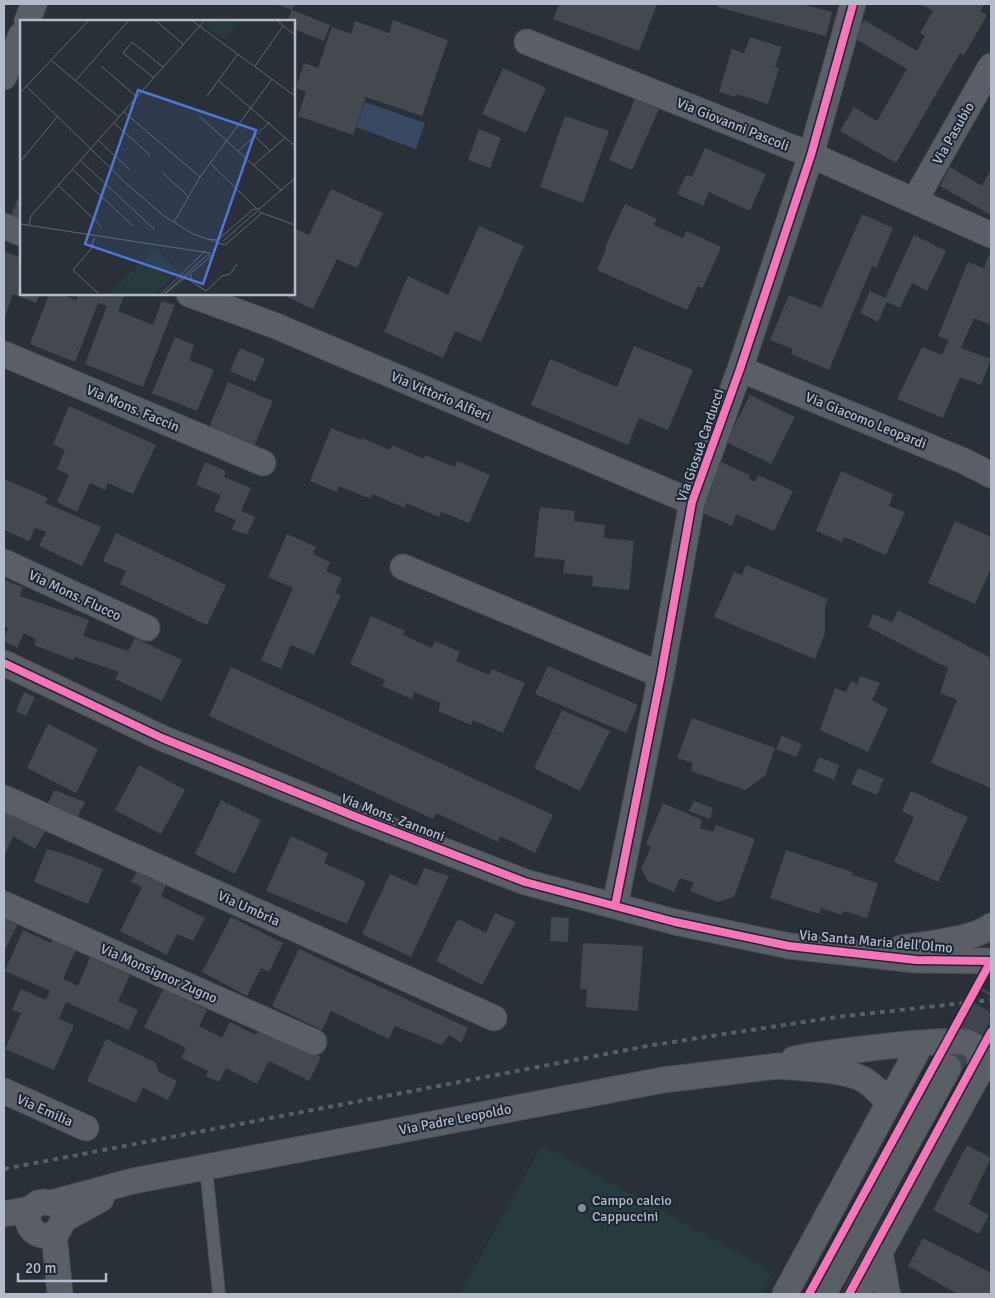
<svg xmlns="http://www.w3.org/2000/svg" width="995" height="1298" font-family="Signika,sans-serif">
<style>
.green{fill:#273a3e}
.water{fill:#384963}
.building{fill:#444950}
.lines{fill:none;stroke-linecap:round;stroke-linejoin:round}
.secondary-tunnel{stroke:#3f454e;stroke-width:28;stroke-dasharray:28 14;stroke-linecap:butt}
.lane-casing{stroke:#484c53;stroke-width:14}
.street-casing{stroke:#484c53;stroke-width:27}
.secondary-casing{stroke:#484c53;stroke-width:29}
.lane{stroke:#5a5e66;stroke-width:12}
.street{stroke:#5a5e66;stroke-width:25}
.secondary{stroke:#595d64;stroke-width:28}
.rail{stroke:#595d64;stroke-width:4;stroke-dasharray:5 5;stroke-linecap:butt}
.cycleway-casing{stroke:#1d2633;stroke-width:11}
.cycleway{stroke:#fb73b8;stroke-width:8}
.poi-dot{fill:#848b96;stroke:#1d2633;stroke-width:2}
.labels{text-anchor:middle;stroke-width:4;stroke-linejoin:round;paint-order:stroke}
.street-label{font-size:14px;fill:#b4bcc9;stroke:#1d2633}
.poi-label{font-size:14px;fill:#b4bcc9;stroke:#1d2633;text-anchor:start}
.inset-road{fill:none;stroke:#616872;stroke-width:1}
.view{fill:#5274d3;fill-opacity:0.15;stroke:#5274d3;stroke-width:2.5}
.inset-edge{fill:none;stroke:#b4bcc9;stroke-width:2.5}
</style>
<rect width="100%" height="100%" fill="#2a3038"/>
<path class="green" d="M542 1145 773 1272 760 1294H460Z"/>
<path class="water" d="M365 102 425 123 416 149 356 127Z"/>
<path class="building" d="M276 4H295L292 10 330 25 324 41 294 29V21H287L292 10Z
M559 4H657L639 51 553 19Z
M718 4H801L832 12 826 36 717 7Z
M920 4H985L980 11 987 15 964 55 960 53 896 163 840 131 854 107 877 121 907 69 854 38 864 20 917 51 925 36 920 33 933 11Z
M393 20 448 40 422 116 366 97 353 135 298 116 306 92 296 88 304 63 318 68 332 27 351 34 355 21 389 33Z
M750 37 782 47 775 67 779 68 768 104 737 94 736 97 719 92 732 49 744 53Z
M503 68 546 88 526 133 482 114Z
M635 99 659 109 632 170 609 160Z
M565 116 609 131 583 203 540 187Z
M479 129 501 138 490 168 468 160Z
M705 148 766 174 750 211 709 192 703 206 677 194 686 175 692 177Z
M950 167 982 186 991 170V215L940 186Z
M331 189 383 213 357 268 337 259 313 309 281 294H294V228L309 235Z
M21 191V223L10 218Z
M625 204 657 219 654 225 683 238 686 231 721 247 703 288 698 286 687 310 597 270 606 249 605 247Z
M862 214 893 228 876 268 872 266 829 370 791 354 793 349 770 340 789 295 821 308Z
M479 226 524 246 481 342 455 331 443 358 384 332 408 276 448 295Z
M914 235 946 251 927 291 912 283 900 308 887 302 878 322 860 313 870 291 885 298Z
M991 250V325L974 318 961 348 991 359 981 385 960 377 943 418 897 399 922 347 942 355 949 340 938 336 968 262 984 268Z
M4 251 21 258V294H39L36 303 13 294 4 319Z
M49 294H59L76 300 79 294H125L118 311 153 325 162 301 175 305 143 387 85 364 107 306 98 303 75 362 30 344Z
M175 337 194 345 189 360 214 370 197 411 152 393Z
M634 346 693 370 668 430 639 418 628 445 531 405 550 359 617 387Z
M240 348 265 359 255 382 230 371Z
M228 382 273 401 253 449 208 430Z
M750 395 795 417 771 464 726 442Z
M69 406 156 445 133 494 108 483 105 490 90 483 77 512 57 502 69 475 57 469 65 450 53 444Z
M331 428 361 440 362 438 390 450 392 445 424 459 425 455 455 467 457 461 490 475 469 523 441 512 439 517 406 503 405 508 372 494 371 499 339 486 337 492 310 481Z
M205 462 226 471 224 477 251 488 241 511 255 517 247 535 232 529 236 520 214 511 221 495 196 485Z
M721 462 750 475 749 479 755 482 758 475 793 491 774 531 736 514 732 526 699 511Z
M841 471 893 494 889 506 905 512 886 555 844 537 842 542 816 531Z
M4 479 48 498 45 503 101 527 82 566 39 546 46 532 35 528 29 541 4 530Z
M540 507 575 511 574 521 605 525 604 538 634 541 629 590 592 586 593 576 563 573 565 560 534 557Z
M955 521 991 537V568L975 604 928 583Z
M116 533 226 585 207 625 120 584 126 571 103 561Z
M287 534 316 547 313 554 330 562 326 571 342 578 335 593 341 595 314 655 291 645 281 669 261 660 293 588 268 577Z
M746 565 828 599 825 606V633L815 659 714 617 734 572 742 575Z
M4 580 23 587 20 596 89 620 83 636 128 651 135 638 182 660 162 701 115 679 119 672 75 657 73 660 34 645 36 639 24 633 17 648 4 641 8 628 4 626Z
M898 610 991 658V788L931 763 957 700 940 693 948 668 868 627 873 614 892 622Z
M371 616 405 631 403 635 432 648 435 641 460 652 456 661 489 675 492 669 525 683 503 733 473 720 471 725 438 711 441 703 414 692 412 699 382 686 385 680 350 664Z
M548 666 638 705 626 733 535 694Z
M231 667 553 815 535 853 500 836 498 842 436 813 433 819 209 716Z
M860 676 880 683 872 700 888 709 868 752 820 730 835 688 846 692 851 681 857 684Z
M24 692 35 697 26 716 16 711Z
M562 710 610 731 580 791 534 768Z
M692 718 775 748 765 776 745 790 691 771 693 763 677 758Z
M48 724 98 749 76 793 27 768Z
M782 736 802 744 796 757 776 749Z
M819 757 839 765 834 780 813 771Z
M139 765 185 790 161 834 115 810Z
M858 768 884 779 877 795 851 784Z
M54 790 85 802 75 822 46 808Z
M911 791 968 817 938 882 894 862 914 817 902 811Z
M221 800 261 820 235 874 195 854Z
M694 801 713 808 710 819 689 811Z
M663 803 702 820 700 828 713 832 716 825 755 839 734 897 717 902 690 891 694 883 680 878 674 892 648 881 641 869 651 847 646 844Z
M4 811 46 830 35 849 13 836 4 857Z
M291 836 328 853 324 863 366 882 347 924 266 891Z
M47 849 71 856 103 869 88 904 34 882Z
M786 850 852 872V875L878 883 867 918 844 911 842 915 821 908 819 914 770 898Z
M424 868 449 876 411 957 362 934 390 874 417 886Z
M138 870 167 884 161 896 205 918 193 941 177 934 167 955 120 931 142 887 131 882Z
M495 913 516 922 482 985 436 961 458 919 486 933Z
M231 917 283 943 269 972 261 968 247 996 202 972Z
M551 917 569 918 568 942 550 941Z
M4 919 17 925 4 952Z
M23 930 51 943 54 937 77 947 63 979 78 986 90 957 130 975 118 1001 138 1010 129 1030 66 1002 59 1019 74 1025 54 1070 5 1049 21 1013 12 1010 21 989 46 1000 50 991 5 971Z
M583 943 643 946 638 1011 586 1007 587 989H580Z
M299 949 468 1028 461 1043 449 1035 442 1045 395 1026 389 1039 331 1011 322 1030 272 1006Z
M164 988 207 1010 199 1026 222 1038 230 1022 256 1035 260 1027 321 1057 309 1081 269 1061 257 1084 226 1068 219 1082 206 1076 208 1071 181 1058 186 1048 144 1027Z
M106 1039 155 1062 159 1072 177 1081 168 1100 143 1088 136 1103 87 1081Z
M967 1145 991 1158 969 1204 989 1215 979 1234 933 1210Z
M923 1238 991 1273V1294H958L908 1266Z"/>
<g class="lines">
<path class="secondary-tunnel" d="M947 1068 991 993"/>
<defs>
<path id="lane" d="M206 1168 219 1294"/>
<path id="street" d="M27 21 34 4
M527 42 811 155 991 235
M4 77 21 35
M915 200 991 66
M4 226 21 233
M189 294 276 326 692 502
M4 354 263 463
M740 369 964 461 991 475
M4 562 147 628
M403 567 661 675
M4 663 162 738 359 818 525 882 675 922 789 946 916 960 991 961
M4 798 494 1018
M4 904 314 1042
M615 906 661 675 692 502 740 369 811 155 853 4
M901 948C922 945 977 939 991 926
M794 1059C818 1054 952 1036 969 1043 981 1049 981 1062 979 1073L857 1294
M4 1091 86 1128
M30 1209C24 1224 32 1235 48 1236L58 1231 63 1220 101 1199
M4 1214 30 1209 38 1203 44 1202 51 1203 133 1181 663 1080 778 1066C801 1068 848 1069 866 1081 875 1087 882 1095 889 1103
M54 1234 60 1294
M880 1252 887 1292 888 1294
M785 1294 921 1044"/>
<path id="secondary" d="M822 1294 947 1068"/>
</defs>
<use href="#lane" class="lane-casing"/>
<use href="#street" class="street-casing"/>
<use href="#secondary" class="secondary-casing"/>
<use href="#lane" class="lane"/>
<use href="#street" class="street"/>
<use href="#secondary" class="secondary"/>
<path class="rail" d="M4 1169 653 1045 837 1017 991 1000"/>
<defs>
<path id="cycleway" d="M4 663 162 738 359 818 525 882 675 922 789 946 916 960 991 961
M615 906 661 675 692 502 740 369 811 155 853 4
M809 1294 991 961
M849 1294 991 1032"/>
</defs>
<use href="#cycleway" class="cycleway-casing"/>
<use href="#cycleway" class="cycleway"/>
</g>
<circle class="poi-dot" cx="582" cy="1208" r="5"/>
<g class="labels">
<g class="street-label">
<text transform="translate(733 124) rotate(22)" y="5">Via Giovanni Pascoli</text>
<text transform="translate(953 133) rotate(-60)" y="5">Via Pasubio</text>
<text transform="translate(441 396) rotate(23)" y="5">Via Vittorio Alfieri</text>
<text transform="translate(133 408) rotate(23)" y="5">Via Mons. Faccin</text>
<text transform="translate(866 420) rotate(22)" y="5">Via Giacomo Leopardi</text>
<text transform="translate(700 445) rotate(-71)" y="5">Via Giosuè Carducci</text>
<text transform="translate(75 595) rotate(25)" y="5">Via Mons. Flucco</text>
<text transform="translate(393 817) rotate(21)" y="5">Via Mons. Zannoni</text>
<text transform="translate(249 908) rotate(24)" y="5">Via Umbria</text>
<text transform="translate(876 941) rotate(5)" y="5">Via Santa Maria dell'Olmo</text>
<text transform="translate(159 973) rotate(24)" y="5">Via Monsignor Zugno</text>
<text transform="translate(45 1110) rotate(24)" y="5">Via Emilia</text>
<text transform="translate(455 1119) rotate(-11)" y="5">Via Padre Leopoldo</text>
</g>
<g class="poi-label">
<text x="592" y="1205">Campo calcio<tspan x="592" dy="16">Cappuccini</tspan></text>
</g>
</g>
<g transform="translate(20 20)">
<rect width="275" height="275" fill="#2a3038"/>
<path d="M188 0H219L205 20 189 9ZM136 228 158 252 133 275H87Z" fill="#273a3e"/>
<path class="inset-road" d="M135 0 164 25M171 0 275 76M256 0 275 15M32 41 99 97M81 46 117 77M235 46 263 6M134 58 103 33 112 22 143 47M56 60 109 0M199 61 275 126M6 66 107 164 144 196 173 214 205 225 241 194M0 73 69 0M187 76 218 34M104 92 180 157M179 96 261 170M94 103 130 135M235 116 250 131M79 121 110 150M218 131 250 102M61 141 135 210M0 142 37 97M191 144 237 189M234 145 266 117M53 150 113 206M143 153 169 177M38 165 82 207M239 192 275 205M154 202 180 157 252 59M0 204 190 233V237L146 273M9 205 11 196 185 0M74 218 71 229 53 250 80 275M188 219 198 220 232 190 239 188M203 221 275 158M171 254V261L186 271 202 256 210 254 217 244M140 275 185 231M143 275 187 235"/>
<path class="view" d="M118 70 236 110 183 264 65 224Z"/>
<rect width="275" height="275" class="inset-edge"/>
</g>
<rect width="995" height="1298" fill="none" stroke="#b4bcc9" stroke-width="10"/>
<path d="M18 1273v8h88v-8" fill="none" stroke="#b4bcc9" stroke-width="2.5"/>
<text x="25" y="1273" font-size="15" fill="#b4bcc9" stroke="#1d2633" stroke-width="4" paint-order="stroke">20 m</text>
</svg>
